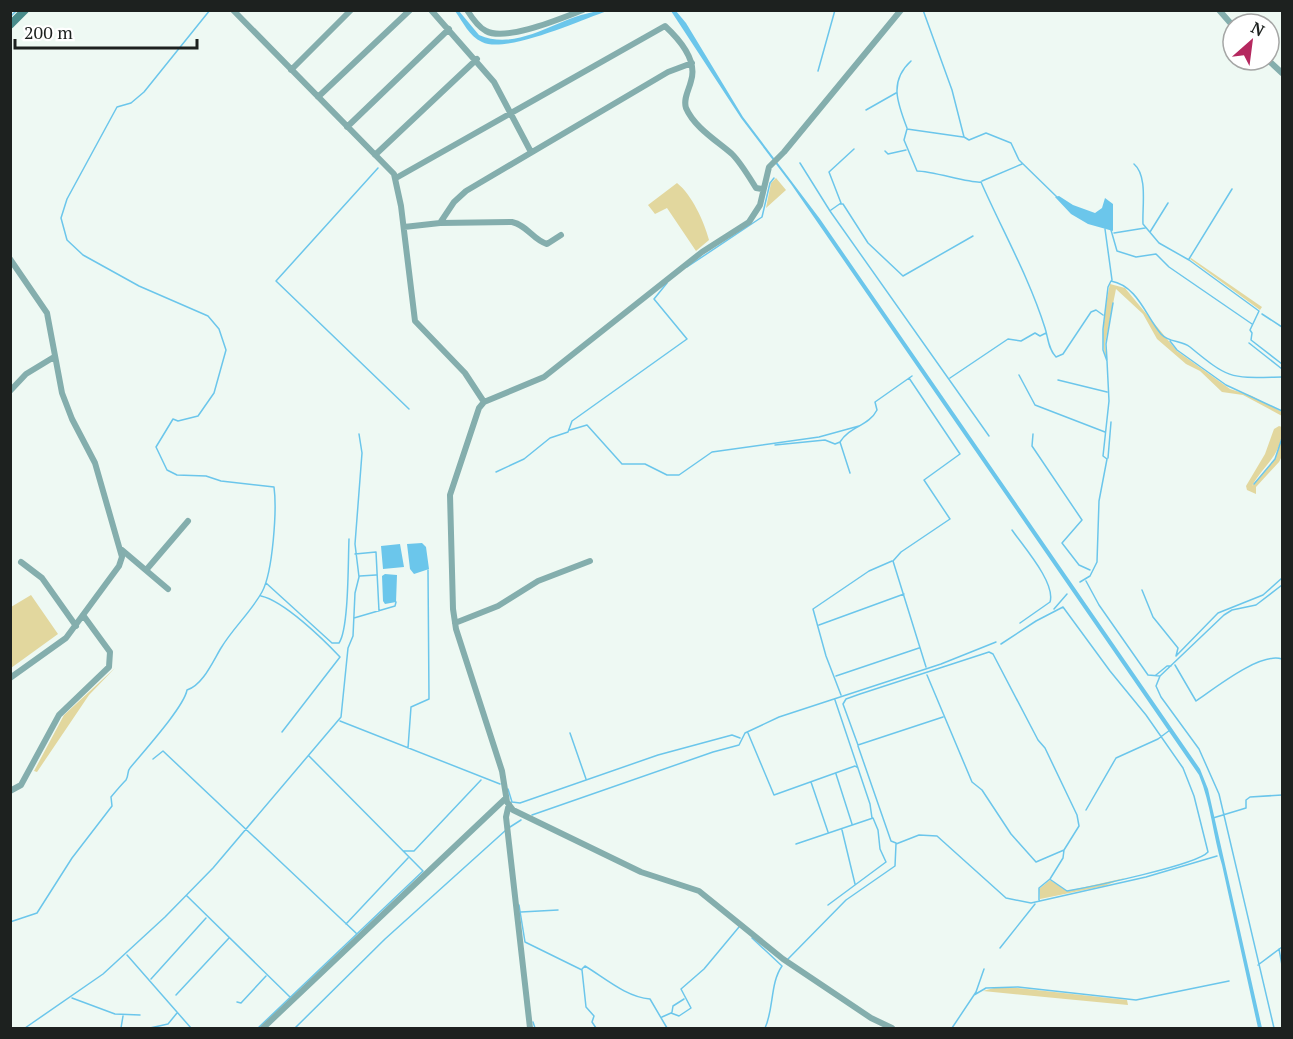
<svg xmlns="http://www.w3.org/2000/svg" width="1293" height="1039" font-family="'PT Serif',serif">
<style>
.green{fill:#e2d79e}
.water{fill:#6bc6eb}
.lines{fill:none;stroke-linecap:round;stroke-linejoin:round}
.stream{stroke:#6bc6eb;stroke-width:1.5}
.street{stroke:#84aead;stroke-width:6}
.secondary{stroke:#488b8a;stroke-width:8}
</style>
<rect width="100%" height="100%" fill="#eef9f3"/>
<path class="green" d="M776 178 786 190 766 208 771 183Z
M677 183C692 195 704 221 709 240L696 251 667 208 655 214 648 205Z
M1191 258 1262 307 1260 310 1190 259Z
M1110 284 1125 288 1177 351 1230 389 1252 396 1282 412V416L1243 395 1222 392 1200 371 1186 364 1157 339 1143 314 1116 289 1105 344 1107 360C1099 345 1106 300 1110 284Z
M1279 426 1282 427C1283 455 1263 465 1252 486L1275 459 1282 439V456L1279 462 1256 487V494L1247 490 1246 486 1265 454 1274 429Z
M31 595 58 634 11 668V607Z
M115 668 89 695 37 772 34 771 64 715Z
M1125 878 1104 886 1040 899 1039 889 1050 880 1067 891Z
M994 988H1018L1127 1000 1128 1005 983 991Z"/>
<path class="water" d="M455 11H459L479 35C523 54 564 10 607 11 581 20 506 54 482 42 469 36 463 22 455 11Z
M671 11H676L686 23 743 117 820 219 1200 769 1208 789 1262 1028H1258L1222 865C1213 836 1211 804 1199 775L791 184 741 118Z
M1059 196 1073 205 1095 213 1102 208 1105 198 1113 204V231L1088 224 1071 214 1055 197Z
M422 543 426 547 429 569 414 574 410 569 407 544Z
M400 544 404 567 383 569 381 546Z
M385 574 397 575 396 602 385 604 383 601 382 576Z"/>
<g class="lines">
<path class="stream" d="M923 10 952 90 964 137 969 140 986 133 1011 143 1019 160 1058 198
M10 17 17 10
M818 71 835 10
M866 110 896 93
M907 128C897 102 889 81 911 61
M963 137 907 129 904 140 917 171C932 171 973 184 981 182 1002 230 1029 277 1045 328 1048 337 1048 349 1056 357L1063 354 1091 312 1096 310 1103 315
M885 151 888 154 906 150
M800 163 830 211 989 436
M1134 164C1148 176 1142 207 1143 224L1159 243 1189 260 1259 311 1250 330 1252 333 1251 340 1282 364
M378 168 276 281 409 409
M982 181 1022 164
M840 204H843L868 243 903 276 973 236
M831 210 841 203 829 172 854 149
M1105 229 1112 280
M1111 230 1117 251 1136 257 1156 254 1169 267 1252 324
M1150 232 1168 203
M1114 233 1145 228
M1189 259 1232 189
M687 267 762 217 770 183 774 178
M1262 314 1282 327
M1170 341 1177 350 1226 385 1282 411
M1249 343 1282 369
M1107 360 1106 344 1113 303
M1019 375 1035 405 1105 432
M909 378 960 454 924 480 950 519 901 552 893 561 926 667
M950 378 1008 339 1021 341 1035 333 1040 336 1046 333
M1058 380 1107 392
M570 430 587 425 622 464H645L667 475H679L712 452 819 437 859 426
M1033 434 1032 446 1082 520 1062 543 1079 565 1090 570
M775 445 825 440 835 444 840 442
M1108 458 1111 422
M496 472 524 459 550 438 568 432 572 421 687 339 654 299 667 283
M850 473 840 442C850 426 869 426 877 410L875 402 912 376
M1254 484 1275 459 1282 438
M1012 530C1023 546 1056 583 1050 602L1020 623
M355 554 376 552 379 611
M360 576 376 575
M1086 581 1099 605 1148 675 1160 676 1156 686 1161 697 1199 749 1219 794 1274 1028
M1080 582 1090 576 1097 562 1099 501 1107 459 1103 456 1109 401 1107 361 1103 350V329L1108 287 1111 281C1138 286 1146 317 1161 334 1169 343 1181 340 1190 347 1230 380 1230 378 1282 377
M266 583 332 643H339C349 629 348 560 349 539
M1142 590 1153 617 1178 648 1176 656
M261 596C284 601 323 639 340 657L282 732
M1054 609 1067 594
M354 618 395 606 396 602
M819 625 904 594
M1001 644 1036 621 1063 607 1110 671 1146 715 1183 768 1194 796 1208 852C1197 865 1090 887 1067 891L1051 880
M1176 656 1218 613 1263 595 1282 578
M1175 665 1196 701C1215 688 1260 652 1282 659
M927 675 972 782 982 790 1011 834 1036 862 1064 850
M1156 675 1167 666H1171
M836 676 919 648
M1160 676 1224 615 1232 610 1256 605 1282 585
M841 695 826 656 813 609 869 571 892 561
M835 700 870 804 872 818
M943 717 858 745 843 704 846 699 860 694 989 652 993 654 1038 740 1045 748 1077 815 1079 826 1064 850 1063 858 1050 879 1039 888V900
M340 721 500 784
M570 733 586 779
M748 733 774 795 855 766 858 768
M858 746 891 841 896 843
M408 748 411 707 429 699 428 570
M153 759 163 751 356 933
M836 774 852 824
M811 782 828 832
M508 789 512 802 520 803 658 755 732 735 740 738
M1086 810 1116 758 1158 739 1170 730
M532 815 713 752 739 745 745 733 779 717 941 664 996 642
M1213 818 1246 808V800L1250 797 1282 795
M510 827 521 820
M842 830 855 884
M796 844 873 818 878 830 880 849 886 862 828 905
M403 851H414L481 780
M187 896 290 997
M519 905 525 942 582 970 586 1007 594 1016 592 1022 596 1028
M521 912 558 910
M10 922 37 913 72 858 112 806 111 797C116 791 121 785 126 780 129 775 127 771 130 768 143 752 184 707 187 690 203 685 213 661 221 648 233 628 251 612 262 592 273 572 277 509 274 487L221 481 206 476 177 475 167 470 156 447 173 419 178 421 198 416 214 393 226 350 219 329 208 316 139 286 83 255 67 240 61 218 67 199 117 107 131 103 144 92 210 10
M346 924 408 858
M752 938 782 966
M1000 948 1035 904
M1279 949 1282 965
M127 955 191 1028
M788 959 846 900 895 866 896 844 919 835 937 836 1006 898 1031 903 1146 877 1217 856
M1258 965 1282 947
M582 969 585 966C605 978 626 997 650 999L667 1028
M151 979 206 918
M176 995 229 938
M974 995 986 988 1018 987 1136 1000 1229 981
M72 998 115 1014 140 1015
M237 1002 241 1003 266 976
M672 1012 673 1006 684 999
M662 1017 671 1013 679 1016 691 1008 681 989 704 969 739 927
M533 1022 535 1028
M25 1028 103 974 165 917 213 868 341 717 348 648 353 636 355 593 359 577 355 544 362 453 359 434
M121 1028 123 1016
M150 1028 168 1024 177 1013
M258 1028 423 871 309 756
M295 1028 385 939 506 830
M765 1028C774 1009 770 983 782 966
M952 1028 976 992 984 969"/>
<path class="street" d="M233 10 394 174 401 206 415 321 465 373 484 402
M431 10 494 82 531 152
M467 10C472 18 478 27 486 31 506 42 562 18 583 10
M1219 10 1233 26
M1268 60 1282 73
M291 70 351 10
M318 97 410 10
M347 127 449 29
M375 155 477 59
M396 178 665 26C679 39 698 60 691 81 689 90 683 99 686 108 694 127 717 141 732 154 741 163 749 177 756 188L762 189
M440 223 512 222C527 225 533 240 547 244L561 235
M404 227 440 223 454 202 466 191 668 72 692 63
M10 259 47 313 62 393 72 419 95 463 122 557 119 566 66 638 10 678
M10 391 26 374 54 357
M122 550 168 589
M21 562 42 578 76 626
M147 569 188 521
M455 623 498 606 538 581 590 561
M10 791 21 785 59 715 109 667 110 652 83 615
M509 804 506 817 530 1028
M263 1028 506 798
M892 1028 871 1018 783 959 699 891 641 872 513 810 507 802 502 771 456 629 453 609 450 495 479 408 484 402 544 377 702 252 749 222 760 205 769 167 784 152 901 10"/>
<path class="secondary" d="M10 25 25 10"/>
</g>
<rect width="1293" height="1039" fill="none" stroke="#1d211f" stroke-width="24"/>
<g transform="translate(1251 42) rotate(28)"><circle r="28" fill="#ffffff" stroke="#a5a6a5" stroke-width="1.5"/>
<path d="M0-4.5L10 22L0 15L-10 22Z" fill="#b5285f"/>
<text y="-9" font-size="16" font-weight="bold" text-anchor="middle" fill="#1d211f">N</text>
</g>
<path d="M15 39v9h182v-9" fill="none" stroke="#1d211f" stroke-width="3"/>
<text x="24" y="39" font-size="18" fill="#1d211f" stroke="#ffffff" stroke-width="4.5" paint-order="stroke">200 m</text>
</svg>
